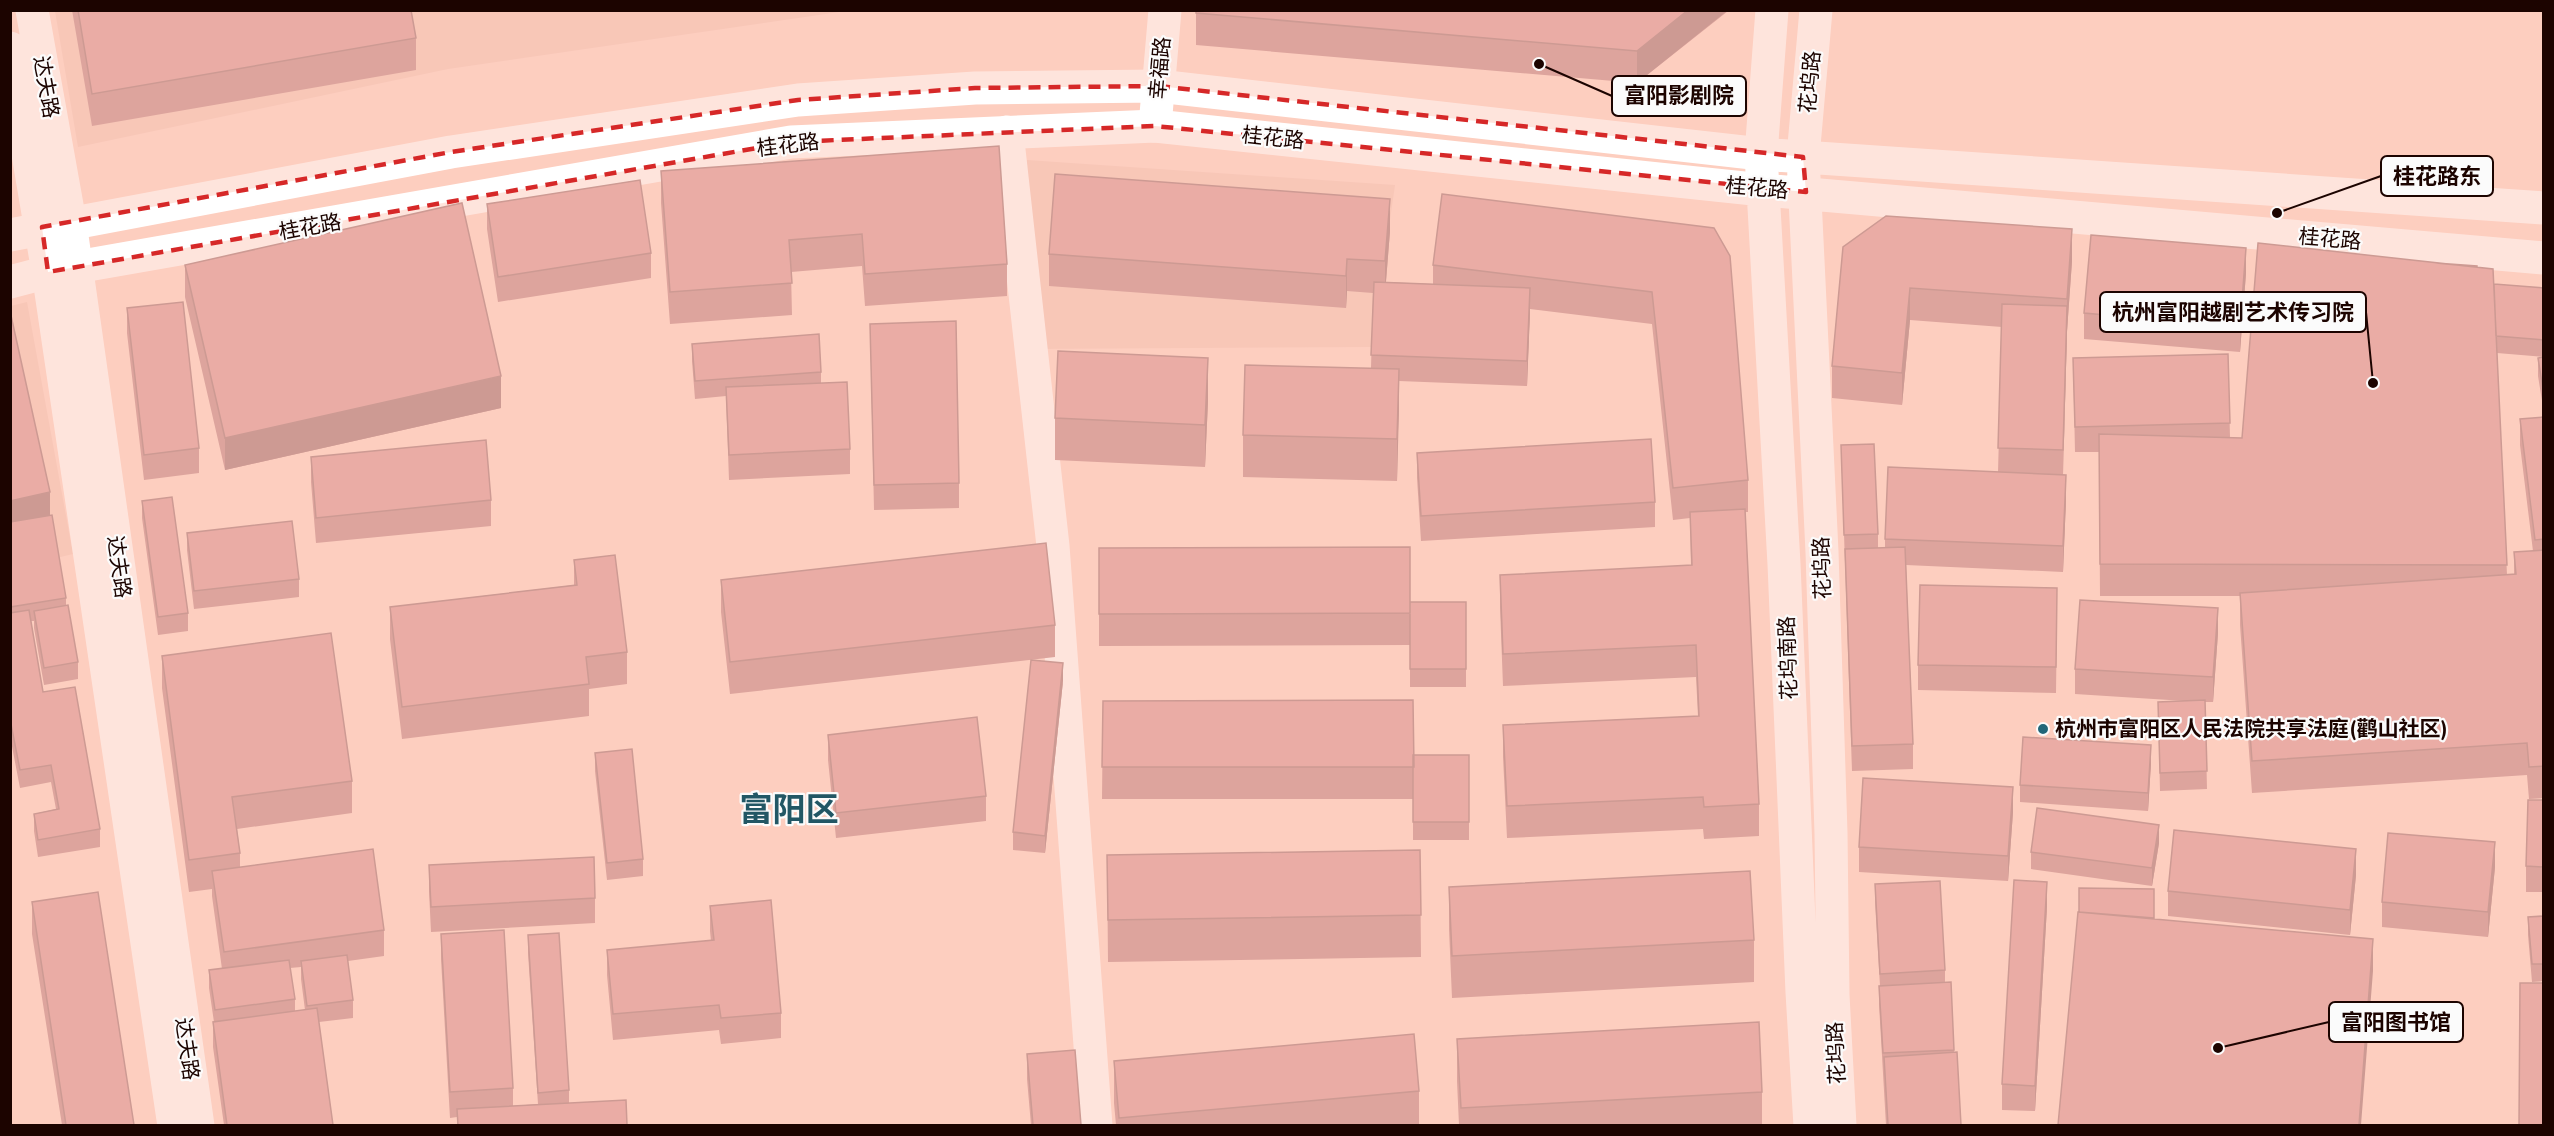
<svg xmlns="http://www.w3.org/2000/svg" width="2554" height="1136" font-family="'Nunito Sans','Noto Sans SC',sans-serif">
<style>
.built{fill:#f1beae}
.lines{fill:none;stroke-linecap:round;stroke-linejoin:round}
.minor{stroke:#fff;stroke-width:33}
.major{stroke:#fff;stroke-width:33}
.wall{fill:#b57273;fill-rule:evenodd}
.shaded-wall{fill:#935c5e}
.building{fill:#d28486;stroke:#935c5e;stroke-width:1.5}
.marked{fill:none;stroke:#d62828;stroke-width:4.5;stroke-dasharray:12 8;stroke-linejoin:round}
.poi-dot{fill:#226678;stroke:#fbfbfb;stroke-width:2}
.labels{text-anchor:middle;stroke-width:4.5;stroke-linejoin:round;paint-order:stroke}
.street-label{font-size:21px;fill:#1c0400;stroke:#fbfbfb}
.poi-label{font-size:21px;font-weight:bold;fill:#1c0400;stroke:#fbfbfb;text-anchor:start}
.town-label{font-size:33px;font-weight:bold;fill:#225765;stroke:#fbfbfb}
.leader{fill:none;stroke:#1c0400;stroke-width:2}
.callout-dot{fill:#1c0400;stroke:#fbfbfb;stroke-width:2}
.callout{fill:#fbfbfb;stroke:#1c0400;stroke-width:2}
.callout-label{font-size:22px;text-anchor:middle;font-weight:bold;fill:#1c0400}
</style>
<rect width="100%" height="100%" fill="#fdcebf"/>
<path class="built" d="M55 11H846L448 69 78 147Z
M1027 160 1395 185 1372 347 1031 349Z
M27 302 73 554 11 569V306Z"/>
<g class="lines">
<path class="minor" d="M32 10 70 222 198 1126
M10 48 48 272 174 1126
M1155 126 1165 10
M1007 132 1053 546 1096 1126"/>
<path class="major" d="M1772 10 1761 154 1784 564 1802 992 1810 1126
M1816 10 1803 157 1822 552 1831 833 1833 995 1840 1126
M10 235 451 152 798 100 975 88 1158 86 1761 154 2544 208
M10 282 48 272 791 142 1155 126 1763 190 2544 258"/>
</g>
<path class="wall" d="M72 10H411L416 38V70L92 126Z
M1196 10 1728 11 1637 83 1196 45Z
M661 171 1007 264V296L865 306 862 266 791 272 792 315 670 324 661 203Z
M487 204 651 253V278L498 302 487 229Z
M1714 228 1748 480V512H1745L1759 804V836L1704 839 1703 829 1507 838 1503 757V725L1698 716 1696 677 1503 686 1500 607V575L1691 566 1690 518 1673 520 1652 324 1530 309 1527 386 1399 381 1397 481 1243 477V435L1371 368 1373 293 1347 291 1346 308 1049 286V254L1390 231 1386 282 1433 284V265Z
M1843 247 2072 261 2067 331 2063 475 2066 500 2063 572 1906 565 1913 744V769L1852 771 1841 445 1878 534V548H1885V539L1998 472 2002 327 1910 320 1902 405 1832 398V366Z
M185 265 501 408 225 470 185 297Z
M2246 273 2240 352 2084 339V313Z
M2494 284 2544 288V357L2497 353 2507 575 2514 574V552L2533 551 2520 445V419L2544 417V798L2529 799 2527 775 2252 793 2240 625V596H2100L2099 452H2075L2073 358 2228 354 2230 438H2242Z
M127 308 199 448V473L144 480 127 333Z
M10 311 66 598V605L78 662V679L44 685 34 628V621H31L43 692 100 829V847L38 857 34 831V814L56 809 51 782 20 788 10 736Z
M870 324 959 483V508L874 510Z
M692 344 821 372V384L850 449V474L729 480 726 396 695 399 692 361Z
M2544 357V413L2538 376V358Z
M1208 401 1205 467 1055 460V418Z
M1417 453 1655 502V527L1421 541 1417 478Z
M311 457 491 500V526L316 543 311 482Z
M142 501 188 613V631L158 635 142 518Z
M187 533 299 579V597L194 609 187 550Z
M1099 548 1410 602H1466V687H1410V645L1099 646Z
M574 560 627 652V684L589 689V716L402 739 390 639V607L574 585Z
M721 580 1055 625V657L730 694 721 612Z
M2057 613 2056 693 1918 690V665Z
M2218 633 2213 702H2205L2207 789 2160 791 2158 702 2185 701 2075 694V669Z
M162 656 352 781V813L237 829 240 853V867L384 930V956L348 961 353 1000V1018L319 1022 333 1125H224L213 1047V1022H214L209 988V970L222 969 212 896V889L189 892 162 688ZM301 967V979L305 1010 295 1011V999L290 968Z
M1063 681 1045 853 1013 850V832Z
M1103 701 1413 755H1469V840H1413V799H1102Z
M828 735 986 796V821L836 838 828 760Z
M595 753 643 859V876L607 880 595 771Z
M2151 763 2148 811 2020 802V785Z
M2544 800V892H2526V866Z
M2013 812 2008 881 1859 872V847Z
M2159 843 2152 886 2031 869V852Z
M1420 850 1421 957 1108 962 1107 855Z
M429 865 595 898V923L431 932 429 891Z
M2495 867 2488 937 2382 927V902Z
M2356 875 2350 935 2168 916V891Z
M1875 884 1945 970V983L1951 982 1954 1052 1961 1125H1886L1879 1004 1880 986 1875 902Z
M1449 887 1754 940V982L1452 998 1449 929Z
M32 902 134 1125H62L32 934Z
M710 906 781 1013V1038L721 1044 719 1030 613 1040 607 975V950L711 941 710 931Z
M2047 907 2035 1111 2002 1110V1084Z
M2544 916V981L2532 982 2528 935V917Z
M441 934 513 1088V1106L538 1104 528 953V935L569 1090V1103L627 1125H457V1117L450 1118 441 959Z
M1457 1039 1762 1092V1125H1459L1457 1081Z
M1027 1054 1081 1125H1031L1027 1079Z
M1114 1061 1419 1091V1125H1116L1114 1103Z"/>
<path class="shaded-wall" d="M1688 10H1728L1637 83V51Z
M1390 199V231L1385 293V261Z
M2072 229V261L2067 331 2063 475 2067 299Z
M2246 248V273L2240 352V327Z
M1347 259V291L1346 308V276Z
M1530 288V313L1527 386V361Z
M1910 288V320L1902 405V373Z
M1208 358V401L1205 467V425Z
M1399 369V411L1397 481V439Z
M501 376V408L225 470V438Z
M2066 475V500L2063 572V546Z
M50 492V524L10 533V501Z
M2218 608V633L2213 702V677Z
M1063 663V681L1045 853V836Z
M2151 745V763L2148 811V793Z
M2013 787V812L2008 881V856Z
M2159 825V843L2152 886V868Z
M2495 842V867L2488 937V912Z
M2356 849V875L2350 935V910Z
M2047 882V907L2035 1111V1086Z
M2373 939V971L2361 1125H2359Z"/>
<path class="building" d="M78 10H411L416 38 92 94Z
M1196 10H1688L1637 51 1196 13Z
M999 146 1007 264 865 274 862 234 789 240 792 283 670 292 661 171Z
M1055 174 1390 199 1385 261 1347 259 1346 276 1049 254Z
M640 180 651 253 498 277 487 204Z
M1442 194 1714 228 1730 256 1748 480 1673 488 1652 292 1433 265Z
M462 203 501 376 225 438 185 265Z
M1886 216 2072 229 2067 299 1910 288 1902 373 1832 366 1843 247Z
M2091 235 2246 248 2240 327 2084 313Z
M2258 243 2493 269 2507 565 2100 564 2099 434 2242 438Z
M2436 263 2477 266V267Z
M1374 282 1530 288 1527 361 1371 355Z
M2494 284 2544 288V340L2496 336Z
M183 302 199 448 144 455 127 308Z
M2002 304 2067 306 2063 450 1998 448Z
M10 311 50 492 10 501Z
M956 321 959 483 874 485 870 324Z
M819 334 821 372 695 381 692 344Z
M1058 351 1208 358 1205 425 1055 418Z
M2228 354 2230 423 2075 427 2073 358Z
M2544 357V395L2538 358Z
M1245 365 1399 369 1397 439 1243 435Z
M847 382 850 449 729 455 726 387Z
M2544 417V539L2535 540 2520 419Z
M1651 439 1655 502 1421 516 1417 453Z
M486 440 491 500 316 518 311 457Z
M1874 444 1878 534 1844 535 1841 445Z
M1888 467 2066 475 2063 546 1885 539Z
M172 497 188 613 158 617 142 501Z
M1745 509 1759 804 1704 807 1703 797 1507 806 1503 725 1699 716 1696 645 1503 654 1500 575 1692 565 1690 512Z
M52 515 66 598 10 607V522Z
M292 521 299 579 194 591 187 533Z
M1046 543 1055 625 730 662 721 580Z
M1410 547V613L1099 614V548Z
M1905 547 1913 744 1852 746 1845 549Z
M2544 550V766L2529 767 2527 743 2252 761 2240 593 2516 574 2514 552Z
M615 555 627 652 586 657 589 684 402 707 390 607 577 585 574 560Z
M1920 585 2057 588 2056 667 1918 665Z
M2080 600 2218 608 2213 677 2075 669Z
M1410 602H1466V669H1410Z
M68 605 78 662 44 668 34 611Z
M29 610 43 692 75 687 100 829 38 840 34 814 59 809 51 765 20 770 10 719V613Z
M331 633 352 781 232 797 240 853 189 860 162 656Z
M1031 660 1063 663 1045 836 1013 832Z
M1413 700 1414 767H1102L1103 701Z
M2205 700 2207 771 2160 773 2158 702Z
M977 717 986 796 836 813 828 735Z
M2023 737 2151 745 2148 793 2020 785Z
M632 749 643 859 607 863 595 753Z
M1413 755H1469V822H1413Z
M1863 778 2013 787 2008 856 1859 847Z
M2528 800H2544V867L2526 866Z
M2037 808 2159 825 2152 868 2031 852Z
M2174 830 2356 849 2350 910 2168 891Z
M2388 833 2495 842 2488 912 2382 902Z
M373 849 384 930 224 952 212 871Z
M1420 850 1421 915 1108 920 1107 855Z
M594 857 595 898 431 907 429 865Z
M1750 871 1754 940 1452 956 1449 887Z
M2014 880 2047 882 2035 1086 2002 1084Z
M1940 881 1945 970 1880 974 1875 884Z
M2079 888 2154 889V918L2079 912Z
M98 892 134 1125H66L32 902Z
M771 900 781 1013 721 1018 719 1005 613 1014 607 950 714 940 710 906Z
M2078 912 2373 939 2359 1125H2058Z
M2544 916V964H2532L2528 917Z
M504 930 513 1088 450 1092 441 934Z
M559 933 569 1090 538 1093 528 935Z
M347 955 353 1000 307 1006 301 961Z
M289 960 295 999 215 1010 209 970Z
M1951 982 1954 1050 1883 1053 1879 986Z
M2520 983H2544V1125H2519Z
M317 1008 333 1125H227L213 1022Z
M1759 1022 1762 1092 1461 1108 1457 1039Z
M1414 1034 1419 1091 1119 1118 1114 1061Z
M1075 1050 1081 1125H1033L1027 1054Z
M1957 1052 1961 1125H1888L1884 1057Z
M626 1100 627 1125H458L457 1109Z"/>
<path d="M0 0H2554V1136H0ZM1158 86 1803 157 1806 192 1155 126 791 142 48 272 42 227 451 152 798 100 975 88Z" fill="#fdcebf" fill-opacity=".55" fill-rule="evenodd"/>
<path class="marked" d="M1158 86 1803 157 1806 192 1155 126 791 142 48 272 42 227 451 152 798 100 975 88Z"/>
<circle class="poi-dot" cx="2043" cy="729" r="6"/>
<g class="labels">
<g class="street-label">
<text transform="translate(1160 68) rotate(-85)" y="7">幸福路</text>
<text transform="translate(1810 82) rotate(-85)" y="7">花坞路</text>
<text transform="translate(46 87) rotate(80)" y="7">达夫路</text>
<text transform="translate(1273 138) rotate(6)" y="7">桂花路</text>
<text transform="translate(788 145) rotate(-7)" y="7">桂花路</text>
<text transform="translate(1757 188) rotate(5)" y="7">桂花路</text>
<text transform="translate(310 227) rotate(-10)" y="7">桂花路</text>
<text transform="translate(2330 239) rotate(5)" y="7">桂花路</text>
<text transform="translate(119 567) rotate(82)" y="7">达夫路</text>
<text transform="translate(1822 568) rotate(-92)" y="7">花坞路</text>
<text transform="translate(1788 658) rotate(-92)" y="7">花坞南路</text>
<text transform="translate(187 1049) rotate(82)" y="7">达夫路</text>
<text transform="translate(1836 1053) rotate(-93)" y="7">花坞路</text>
</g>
<g class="poi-label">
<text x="2055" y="736">杭州市富阳区人民法院共享法庭(鹳山社区)</text>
</g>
<g class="town-label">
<text x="789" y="821">富阳区</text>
</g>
</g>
<path class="leader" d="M1539 64L1612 96M2277 213L2381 176M2373 383L2366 312M2218 1048L2329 1022"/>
<g class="callout-dot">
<circle cx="1539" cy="64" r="6"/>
<circle cx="2277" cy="213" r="6"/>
<circle cx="2373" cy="383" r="6"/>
<circle cx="2218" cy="1048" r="6"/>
</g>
<g class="callout">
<rect x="1612" y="76" width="134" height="40" rx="6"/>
<rect x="2381" y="156" width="112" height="40" rx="6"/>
<rect x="2100" y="292" width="266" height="40" rx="6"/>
<rect x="2329" y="1002" width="134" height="40" rx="6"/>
</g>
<g class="callout-label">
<text x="1679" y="103">富阳影剧院</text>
<text x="2437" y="184">桂花路东</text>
<text x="2233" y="320">杭州富阳越剧艺术传习院</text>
<text x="2396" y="1030">富阳图书馆</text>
</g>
<rect width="2554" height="1136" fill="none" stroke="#1c0400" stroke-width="24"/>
</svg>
